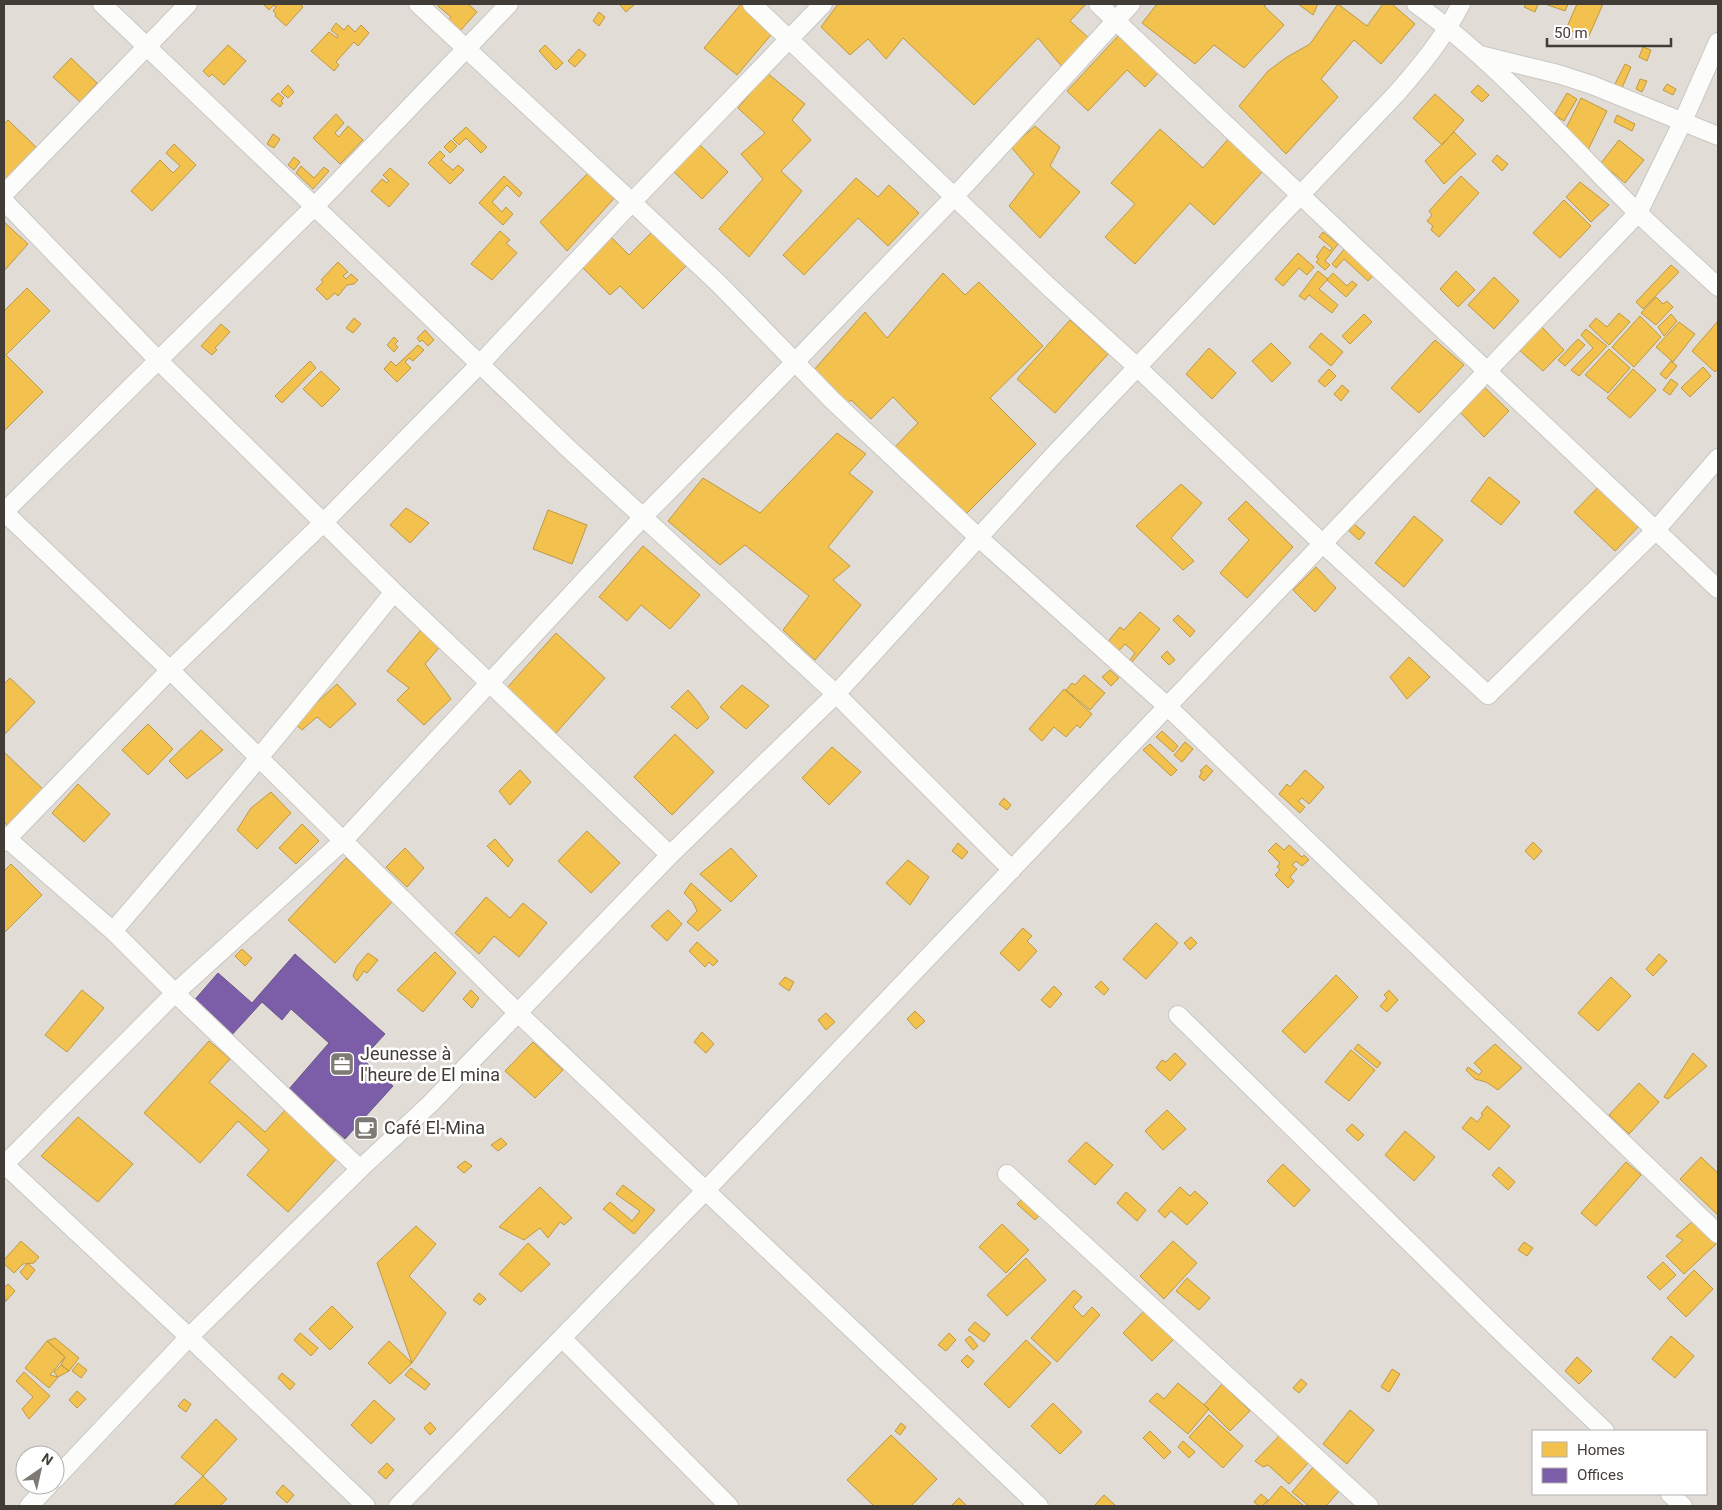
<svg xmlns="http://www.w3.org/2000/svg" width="1722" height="1510" font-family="Roboto,sans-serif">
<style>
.residential{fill:#e1dcd5;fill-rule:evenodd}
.homes{fill:#f2c14e;stroke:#bd9946}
.offices{fill:#7b5ea7;stroke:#6a5485}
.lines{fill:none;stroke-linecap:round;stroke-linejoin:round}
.street-casing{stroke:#c9c7c3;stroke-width:20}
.street{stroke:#fcfcfb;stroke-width:18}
.labels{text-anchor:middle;stroke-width:5;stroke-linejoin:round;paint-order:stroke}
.poi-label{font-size:18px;fill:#413c35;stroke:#fff;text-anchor:start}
</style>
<rect width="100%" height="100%" fill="#edebe7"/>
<path class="residential" d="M4 4H1718V1506H4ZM1533 1431H1706V1494H1533ZM25 1455H55V1485H25Z"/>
<path class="homes" d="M265 4H300L303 7 286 26 275 16 276 14 273 11 276 7 274 5 269 10 264 5Z
M439 4H468L477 12 460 31 448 20 451 17 438 6Z
M622 4H635L626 12 620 5Z
M741 4H745L776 29 737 75 704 48Z
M838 4H1086L1070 21 1090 39 1063 68 1038 38 974 105 903 38 886 59 868 39 850 55 821 27Z
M1157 4H1267L1264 6 1284 25 1244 68 1214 45 1195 64 1142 23Z
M1298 4H1318L1313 15Z
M1338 4 1367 26 1383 4H1392L1415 24 1381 64 1354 40 1321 79 1338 97 1286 154 1239 106 1268 71 1287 57 1310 44Z
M1526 4H1538L1535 12 1524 7Z
M1545 4H1568L1565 11Z
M1577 4H1603L1588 38 1566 29Z
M599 12 605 17 599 26 593 21Z
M336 23 344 30 348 25 355 32 361 25 369 33 358 46 354 42 336 62 339 65 334 71 311 51 329 32 337 38 338 36 331 30Z
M1118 36 1158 73 1145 87 1127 70 1088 111 1067 91Z
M228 45 246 61 224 85 212 74 209 77 203 71Z
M545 45 563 63 556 70 539 51Z
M1643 47 1651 50 1647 61 1639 57Z
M579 49 586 55 575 67 568 61Z
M71 58 97 83 80 102 53 77Z
M1625 64 1631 67 1622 88 1615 84Z
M767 73 805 104 792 120 811 140 781 171 802 191 749 257 719 229 763 179 741 154 765 133 738 108Z
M1640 79 1647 81 1642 92 1636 89Z
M1667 84 1676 89 1673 95 1663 90Z
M288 85 294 92 288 98 281 92Z
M1478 85 1489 95 1482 102 1471 92Z
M278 93 284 98 281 101 283 103 280 107 271 100Z
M1567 93 1577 99 1564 121 1554 115Z
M1435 94 1464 120 1442 145 1413 118Z
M1581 98 1607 111 1588 150 1565 130Z
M336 114 344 123 335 133 339 137 348 126 363 140 340 164 313 138Z
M1617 115 1635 124 1632 131 1614 122Z
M8 120 36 147 4 181V124Z
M1035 126 1060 147 1050 166 1080 192 1040 238 1009 206 1034 174 1011 147Z
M466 127 487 147 481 153 466 138 459 145 453 139Z
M1160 129 1203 168 1229 138 1264 170 1214 225 1190 203 1135 264 1105 237 1135 204 1111 183Z
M1454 132 1476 154 1444 184 1425 161Z
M273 134 280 139 274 148 267 144Z
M451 140 457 146 450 153 444 147Z
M1619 140 1644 160 1625 183 1601 163Z
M174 144 196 165 152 211 131 191 160 160 173 173 180 166 166 153Z
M699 144 728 172 702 199 673 171Z
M440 151 445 156 441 160 453 170 458 165 464 170 450 184 428 163Z
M1497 155 1508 164 1502 171 1492 161Z
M294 157 300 162 294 170 288 165Z
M301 166 314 178 324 167 329 171 313 189 296 173Z
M390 168 409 184 389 207 371 191 382 179 387 183 389 181 383 175Z
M591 170 617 195 567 251 540 222Z
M504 176 522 193 519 197 507 185 492 202 502 212 506 207 513 214 503 225 479 203Z
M1461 176 1479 193 1439 237 1431 230 1433 226 1427 221 1432 215 1429 211Z
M856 178 878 197 889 185 919 213 888 246 858 218 804 275 783 255Z
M1580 182 1609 205 1591 222 1566 197Z
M1564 200 1591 226 1560 258 1533 233Z
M4 222 28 244 4 271Z
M654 230 688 264 643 309 620 286 610 295 582 267 611 237 629 255Z
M500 231 510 240 506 243 517 253 492 280 471 264Z
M1323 232 1338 244 1325 261 1330 265 1325 270 1316 262 1319 259 1316 257 1324 246 1330 251 1332 248 1319 237Z
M1346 247 1375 274 1368 281 1344 259 1336 268 1332 264Z
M1298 253 1314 267 1307 275 1299 268 1283 286 1275 279Z
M338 262 348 272 343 276 346 279 351 274 358 280 354 284 347 285 338 296 335 293 327 300 316 289 323 282 321 280Z
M1671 265 1679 272 1643 309 1636 302Z
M1318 271 1328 279 1319 289 1338 305 1332 313 1309 295 1305 300 1299 296Z
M1456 271 1475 290 1458 307 1440 289Z
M943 273 965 295 979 282 1043 346 990 398 1036 444 962 518 893 449 918 423 893 397 871 419 851 400 843 408 813 371 865 312 887 338Z
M1333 273 1347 286 1352 281 1357 285 1346 297 1327 280Z
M1494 277 1519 301 1494 329 1468 305Z
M27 288 50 311 6 355 43 392 4 431V311Z
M1656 297 1663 304 1667 301 1673 307 1656 325 1641 313Z
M1619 313 1630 322 1609 345 1589 326 1596 318 1607 327Z
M1364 314 1372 322 1350 344 1342 336Z
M1671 314 1677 321 1664 336 1658 327Z
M1640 316 1661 337 1634 367 1612 347Z
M354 318 361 324 353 333 346 328Z
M1070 320 1108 354 1055 413 1017 379Z
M1718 321V369L1715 372 1692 351Z
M1679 322 1695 334 1673 362 1656 347Z
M221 324 230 332 215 348 217 350 212 355 201 346Z
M1540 325 1564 350 1543 371 1518 349Z
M1586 329 1607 346 1579 376 1571 370 1593 348 1581 335Z
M425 330 434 340 428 346 422 340 420 342 417 338Z
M1321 333 1343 352 1331 366 1309 347Z
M394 337 398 341 395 344 398 347 394 352 387 345Z
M1578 339 1585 345 1565 366 1558 360Z
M1435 340 1464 365 1419 413 1391 388Z
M1271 343 1291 363 1272 382 1252 361Z
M418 345 424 350 413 361 409 358 405 362 411 368 397 382 384 369 391 361 396 366Z
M1209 348 1236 373 1212 399 1186 374Z
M1609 349 1630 368 1608 393 1585 375Z
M310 361 316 368 282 403 275 396Z
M1671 361 1677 366 1666 379 1660 374Z
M1703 367 1711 376 1690 397 1681 388Z
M1329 369 1336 376 1325 387 1318 381Z
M1633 369 1656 390 1630 418 1607 398Z
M321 371 340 389 322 407 303 389Z
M1671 379 1678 384 1670 395 1663 390Z
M1481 384 1509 411 1484 437 1457 409Z
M1342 385 1349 391 1341 401 1334 394Z
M837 433 866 454 849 473 873 492 828 547 850 566 833 580 861 605 815 660 783 630 809 596 745 545 720 565 668 521 703 478 760 513Z
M1489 477 1520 502 1501 525 1471 501Z
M1181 484 1202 503 1171 538 1194 561 1183 570 1136 526Z
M1601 484 1642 523 1615 551 1574 512Z
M1246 501 1293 547 1247 598 1220 573 1249 540 1228 519Z
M406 508 429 523 410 543 390 525Z
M548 510 587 525 572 564 533 549Z
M1414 516 1443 540 1404 587 1375 563Z
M1354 524 1365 533 1359 540 1349 531Z
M643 546 700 595 670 629 641 605 627 621 599 597Z
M1316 567 1336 588 1315 612 1293 590Z
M1140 612 1160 629 1132 662 1130 660 1135 653 1125 644 1116 654 1106 644 1120 627 1124 630Z
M1178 615 1195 631 1190 637 1173 620Z
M425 625 444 642 425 664 451 699 424 725 397 700 409 688 387 671Z
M556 633 605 678 556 733 506 689Z
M1167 651 1175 660 1169 665 1161 657Z
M1409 657 1430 677 1407 699 1390 677Z
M1110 670 1119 678 1111 686 1102 677Z
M1084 675 1105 693 1090 710 1066 690 1072 683 1075 685Z
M10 678 35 702 4 735V684Z
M337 684 356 704 330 728 317 717 302 730 294 723Z
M742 685 769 706 746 729 720 707Z
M1064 689 1092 714 1080 728 1077 725 1066 737 1054 727 1042 741 1029 729Z
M688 690 699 703 709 718 697 729 671 707Z
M148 724 173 749 148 775 122 750Z
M201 730 223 750 187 779 169 761Z
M1162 731 1178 746 1173 752 1156 737Z
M675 734 714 772 672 815 634 777Z
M1185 742 1193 749 1182 762 1174 755Z
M1150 744 1177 770 1171 776 1143 750Z
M832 747 861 772 829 805 802 778Z
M4 752 47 793 12 830 4 822Z
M1206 765 1213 771 1204 781 1199 777 1202 772 1200 771Z
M520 770 531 782 510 805 499 791Z
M1305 770 1324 787 1309 804 1302 798 1298 801 1305 807 1300 813 1279 794 1287 784 1290 787Z
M78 784 110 814 84 842 52 813Z
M271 792 291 813 257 849 237 830 251 808Z
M1004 798 1011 805 1007 810 999 804Z
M302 824 319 841 296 864 279 848Z
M587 831 620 863 591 893 558 861Z
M495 839 513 860 508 867 487 846Z
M1533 842 1542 851 1534 860 1525 851Z
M958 843 968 852 962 859 952 851Z
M1276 843 1284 850 1289 845 1302 857 1304 855 1309 860 1302 866 1296 861 1292 865 1297 869 1290 877 1294 881 1288 888 1275 875 1280 870 1277 867 1280 863 1268 851Z
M405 848 424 868 407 887 386 867Z
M731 848 757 876 731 902 700 874Z
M346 858 393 901 335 963 288 920Z
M908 860 929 877 910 905 886 883Z
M11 864 42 895 4 933V871Z
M691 883 721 910 698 931 687 922 697 911 693 902 684 893Z
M486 897 510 918 523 903 547 923 519 957 494 936 479 954 455 933Z
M668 910 682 924 667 941 651 926Z
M1156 923 1178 943 1146 979 1123 959Z
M1023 928 1032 936 1027 941 1037 951 1019 971 1000 953Z
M1191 937 1197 943 1190 950 1184 943Z
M697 942 718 961 713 966 709 962 705 967 689 951Z
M242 949 252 958 245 966 235 956Z
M435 952 456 973 423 1012 397 990Z
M368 953 378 960 367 973 364 971 357 981 353 976 357 966Z
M1659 954 1667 961 1653 976 1646 969Z
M1336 975 1358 997 1305 1053 1282 1031Z
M785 977 794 982 789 991 779 984Z
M1611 977 1631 996 1598 1031 1578 1013Z
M1101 981 1109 989 1104 995 1095 987Z
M1054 986 1062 994 1050 1008 1041 1000Z
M82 990 104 1008 67 1052 45 1035Z
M471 990 479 998 472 1008 463 999Z
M1389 990 1398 1000 1387 1012 1380 1006 1387 998 1384 995Z
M915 1011 925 1021 916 1029 907 1019Z
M826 1013 835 1022 826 1030 818 1020Z
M702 1032 714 1044 706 1053 694 1042Z
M209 1041 230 1059 209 1082 265 1132 286 1109 338 1157 288 1212 247 1175 269 1150 238 1121 200 1163 144 1113Z
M533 1042 563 1070 535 1098 505 1071Z
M1358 1044 1381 1063 1377 1068 1354 1049Z
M1495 1044 1522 1068 1498 1090 1486 1082 1475 1079 1466 1070 1468 1067 1479 1075 1482 1071 1474 1063Z
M1351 1050 1375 1070 1349 1101 1325 1082Z
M1175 1053 1186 1064 1170 1081 1156 1068 1162 1060 1166 1062Z
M1693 1053 1707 1066 1668 1099 1664 1097Z
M1639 1083 1659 1102 1629 1134 1609 1115Z
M1487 1106 1510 1126 1489 1150 1462 1128 1471 1117 1477 1122 1483 1115 1481 1114Z
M1167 1110 1186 1129 1163 1150 1145 1131Z
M78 1117 133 1164 98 1202 41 1156Z
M1352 1124 1364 1135 1358 1141 1346 1130Z
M1405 1131 1435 1157 1414 1181 1385 1155Z
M501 1138 507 1144 498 1151 491 1145Z
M1086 1142 1113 1165 1095 1185 1068 1161Z
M1701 1157 1718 1173V1215L1680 1179Z
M465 1161 472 1166 464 1173 457 1167Z
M1626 1162 1641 1175 1596 1226 1581 1213Z
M1283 1164 1310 1190 1294 1207 1267 1181Z
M1499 1167 1515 1182 1508 1190 1492 1175Z
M623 1185 655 1210 634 1234 603 1209 610 1202 632 1221 640 1211 616 1194Z
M540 1187 572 1218 564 1225 560 1222 548 1238 540 1228 524 1240 499 1227Z
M1180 1187 1190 1196 1195 1191 1208 1203 1187 1225 1171 1211 1165 1218 1158 1211Z
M1126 1192 1146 1210 1137 1221 1117 1203Z
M1023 1198 1041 1214 1035 1220 1017 1204Z
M1694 1220 1716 1244 1684 1274 1666 1256 1683 1240 1676 1236Z
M1002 1224 1029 1250 1006 1273 979 1247Z
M416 1226 436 1244 409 1276 446 1313 412 1363 377 1263Z
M21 1241 39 1257 34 1263 23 1264 14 1273 4 1264V1260Z
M1173 1241 1197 1263 1164 1299 1140 1276Z
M1524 1242 1533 1248 1527 1256 1518 1250Z
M528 1243 550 1264 521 1292 499 1274Z
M1026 1258 1046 1280 1007 1316 987 1295Z
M1663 1262 1676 1275 1660 1290 1647 1277Z
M28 1263 35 1270 27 1280 20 1272Z
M1694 1270 1713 1289 1686 1317 1667 1298Z
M1187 1278 1210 1298 1199 1310 1176 1291Z
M8 1284 15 1291 5 1302 4 1286 5 1287Z
M1074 1290 1082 1297 1073 1307 1083 1317 1092 1307 1100 1315 1057 1362 1031 1338Z
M479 1293 486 1299 480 1305 473 1300Z
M332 1306 353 1327 330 1350 309 1329Z
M1145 1310 1175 1338 1152 1361 1123 1333Z
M975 1322 990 1334 984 1342 968 1330Z
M300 1333 318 1348 311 1356 294 1340Z
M949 1333 956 1340 946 1351 938 1345Z
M970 1336 978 1346 973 1350 965 1340Z
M1671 1336 1694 1356 1675 1378 1652 1359Z
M55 1338 79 1358 69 1371 61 1365 65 1357 47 1341Z
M1026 1340 1051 1363 1009 1408 984 1384Z
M47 1341 65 1357 50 1375 58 1377 49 1388 25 1368Z
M389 1341 412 1363 390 1384 368 1363Z
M967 1355 974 1361 968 1368 961 1361Z
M1577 1357 1592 1371 1579 1384 1565 1371Z
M78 1363 87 1370 81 1378 72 1371Z
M61 1365 69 1371 58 1377 54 1372Z
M411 1368 430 1384 425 1390 405 1375Z
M1392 1369 1400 1374 1389 1392 1381 1387Z
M24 1372 50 1396 29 1419 22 1409 33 1397 16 1381Z
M282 1373 295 1384 290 1390 278 1378Z
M1301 1379 1307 1384 1299 1393 1293 1388Z
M1178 1383 1209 1409 1188 1434 1149 1401 1157 1393 1164 1399Z
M1222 1384 1250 1411 1230 1431 1204 1405Z
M77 1391 86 1399 77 1408 69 1400Z
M184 1399 191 1404 186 1412 178 1406Z
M374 1400 395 1419 371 1444 351 1425Z
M1053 1403 1082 1432 1060 1454 1031 1426Z
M1350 1410 1374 1430 1347 1464 1323 1444Z
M1209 1415 1243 1446 1223 1468 1189 1437Z
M216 1419 237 1439 203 1476 181 1457Z
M430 1422 436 1429 430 1435 424 1428Z
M901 1423 906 1427 900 1435 895 1431Z
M1150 1431 1171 1452 1164 1459 1143 1438Z
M1282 1433 1311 1460 1289 1484 1268 1465 1263 1467 1255 1461Z
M891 1435 937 1479 911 1506H874L847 1480Z
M1183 1441 1195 1452 1189 1458 1178 1447Z
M387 1463 394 1470 386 1479 378 1472Z
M1314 1466 1341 1489 1326 1506H1309L1292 1492Z
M203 1476 227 1499 220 1506H173Z
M283 1485 294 1495 287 1503 276 1493Z
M1281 1486 1304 1506H1264Z
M1261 1494 1268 1500 1262 1506H1259L1254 1502Z
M1104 1495 1116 1506H1094Z
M959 1498 967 1506H951Z"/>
<path class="offices" d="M295 954 385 1034 362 1059 393 1086 345 1139 289 1089 329 1043 291 1009 282 1020 262 1002 229 1038 191 1004 218 973 252 1003Z"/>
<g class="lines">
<defs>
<path id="street" d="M102 4 571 451 836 694 1012 870
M418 4 632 202 720 285 833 401 978 537 1168 707 1718 1234
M509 4 315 206 4 512 170 670 518 1013 1039 1506
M752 4 1049 287 1137 367 1323 544 1488 695 1656 530 1718 458
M1098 4 1718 589
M1416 4C1498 63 1565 141 1637 212 1664 238 1691 262 1718 287
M1480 55 1558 74 1592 85 1718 136
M4 194 188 4
M4 201 158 360 394 592 670 855
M4 836 113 931 175 993 360 1169
M4 842 170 670 324 522 480 364 632 202 823 4
M113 931C209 820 302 706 394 592
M1178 1015 1501 1332 1605 1431
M4 1164 189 1337 366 1506
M4 1165 175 993 343 841 643 517 795 362 955 196 1131 4
M1007 1174 1369 1506
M562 1338 729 1506
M55 1479 189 1337 360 1169 430 1104 670 855 836 694 1051 458 1397 93C1423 63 1443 39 1461 4
M1670 1494 1683 1506
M29 1506 49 1485
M398 1506 706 1190 1638 213 1683 121 1718 42"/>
</defs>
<use href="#street" class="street-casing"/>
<use href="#street" class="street"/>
</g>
<defs>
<symbol id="office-square" viewBox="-11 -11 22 22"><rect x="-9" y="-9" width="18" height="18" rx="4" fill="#7d7973" stroke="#fff"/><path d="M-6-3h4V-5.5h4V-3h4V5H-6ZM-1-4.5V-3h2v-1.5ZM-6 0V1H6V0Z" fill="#fff"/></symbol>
<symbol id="cafe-square" viewBox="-11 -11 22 22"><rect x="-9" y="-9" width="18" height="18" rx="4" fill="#7d7973" stroke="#fff"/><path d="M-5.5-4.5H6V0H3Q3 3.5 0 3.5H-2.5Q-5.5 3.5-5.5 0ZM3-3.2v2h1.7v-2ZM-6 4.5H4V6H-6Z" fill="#fff"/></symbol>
</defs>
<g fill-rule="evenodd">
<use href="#office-square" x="328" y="1050" width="28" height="28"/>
<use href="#cafe-square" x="352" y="1114" width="28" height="28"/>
</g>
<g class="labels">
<g class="poi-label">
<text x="360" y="1060">Jeunesse à<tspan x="360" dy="21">l'heure de El mina</tspan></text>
<text x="384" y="1134">Café El-Mina</text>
</g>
</g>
<rect width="1722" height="1510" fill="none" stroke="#413c35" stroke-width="10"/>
<rect x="1532" y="1430" width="175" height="65" fill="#ffffff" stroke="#b3b1ae"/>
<rect x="1542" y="1442" width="25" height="15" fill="#f2c14e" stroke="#b3b1ae"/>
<text x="1577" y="1455" font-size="15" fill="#413c35">Homes</text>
<rect x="1542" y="1468" width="25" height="15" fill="#7b5ea7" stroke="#b3b1ae"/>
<text x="1577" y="1480" font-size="15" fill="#413c35">Offices</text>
<g transform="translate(40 1470) rotate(34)"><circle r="24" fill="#ffffff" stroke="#b3b1ae"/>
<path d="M0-4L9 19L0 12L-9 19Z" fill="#7d7973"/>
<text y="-8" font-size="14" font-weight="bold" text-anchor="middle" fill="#413c35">N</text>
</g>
<path d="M1547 38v8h124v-8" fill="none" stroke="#413c35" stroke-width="2.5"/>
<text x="1554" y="38" font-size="15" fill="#413c35" stroke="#ffffff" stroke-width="4" paint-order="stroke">50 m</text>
</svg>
